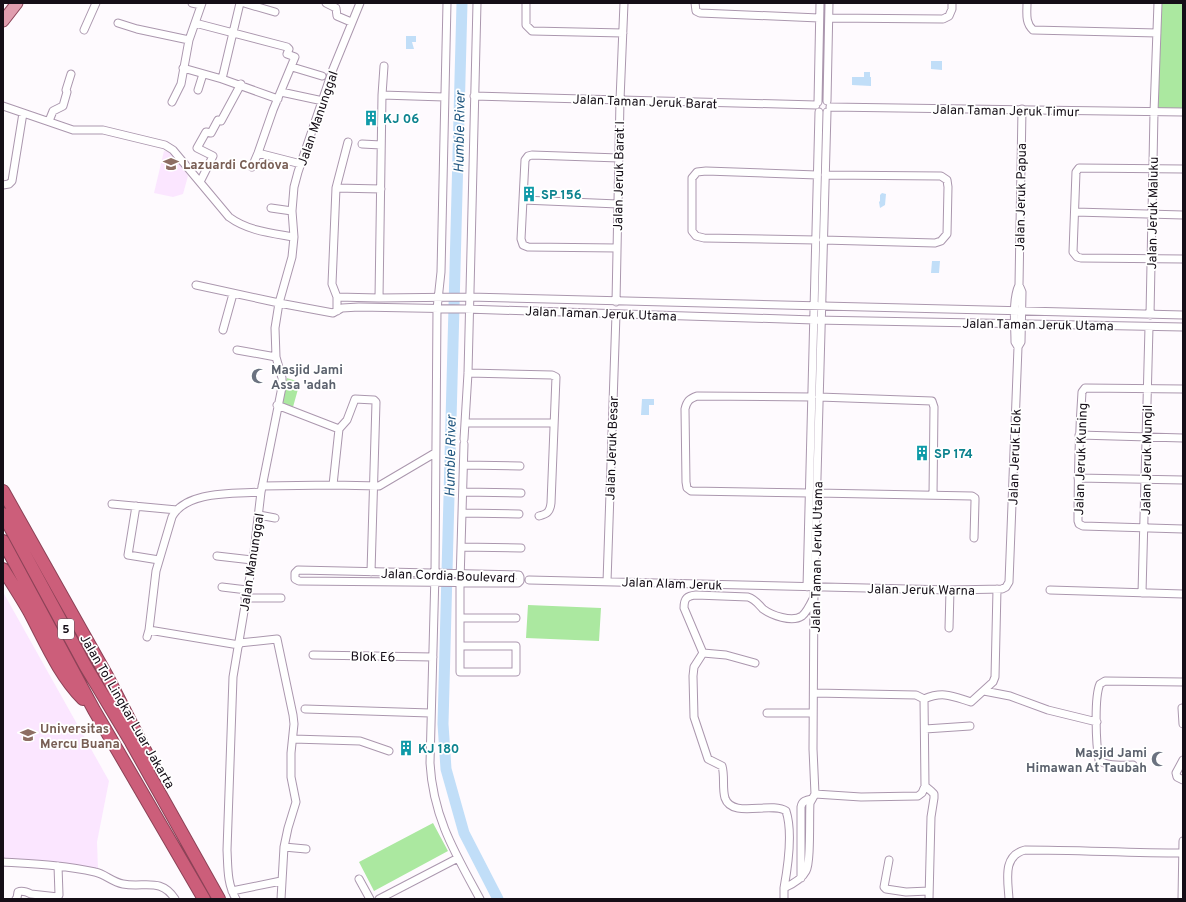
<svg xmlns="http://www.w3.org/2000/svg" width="1186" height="902" font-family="Overpass,sans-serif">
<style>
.built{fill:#fbe6ff}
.green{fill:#abe8a0}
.water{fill:#c1def8}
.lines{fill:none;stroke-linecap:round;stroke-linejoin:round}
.river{stroke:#c1def8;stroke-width:11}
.minor-casing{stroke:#ab97ae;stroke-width:9}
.primary-casing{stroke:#8c4257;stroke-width:13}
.motorway-casing{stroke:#8c4257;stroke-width:14}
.minor{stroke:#fff;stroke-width:7}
.primary{stroke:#e09eaf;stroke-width:11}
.motorway{stroke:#cc5e7a;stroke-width:12}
.labels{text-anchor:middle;stroke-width:3.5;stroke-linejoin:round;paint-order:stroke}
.shield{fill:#fff;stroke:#5b565d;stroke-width:1}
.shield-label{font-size:12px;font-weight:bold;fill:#150e17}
.street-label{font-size:13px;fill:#150e17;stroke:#fff}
.culture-label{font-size:13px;font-weight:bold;fill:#0d838f;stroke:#fff;text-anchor:start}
.education-label{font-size:13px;font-weight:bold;fill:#785e54;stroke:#fff;text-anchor:start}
.worship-label{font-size:13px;font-weight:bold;fill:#5b616d;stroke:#fff;text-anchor:start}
.water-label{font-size:14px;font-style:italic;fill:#225781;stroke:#fff}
</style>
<rect width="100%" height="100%" fill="#fefafe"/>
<path class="built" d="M164 151 173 153 188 176 183 194 173 197 154 193Z
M3 592 109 781 97 842 98 869 3 864Z"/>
<path class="green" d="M1160 3H1183V111H1158Z
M287 378 300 382 293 407 279 403Z
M528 605 601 608 599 641 526 638Z
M433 823 448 851 374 891 359 862Z"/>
<path class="water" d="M406 36H416V42H412L414 49H406Z
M931 61H942V70L931 69Z
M864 72H870V77H871V86L852 85V77H864Z
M882 193 886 194 885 205 880 208 879 202 880 201V195Z
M932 261H940L939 273H931Z
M642 399H654V405H649V415H641Z"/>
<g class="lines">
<path class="river" d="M462 3 443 724 446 769 464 833 498 899"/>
<defs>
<path id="minor" d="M192 3 201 5
M240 3 222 79 278 99
M244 3 275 12
M326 3 336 8 337 16 351 22
M447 3 441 272 437 309 435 573 430 763C433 817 455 853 480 899
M526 3V25L532 31 623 33
M695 3 696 11 700 13 819 18
M1027 3C1027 13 1025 23 1033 30L1157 33
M829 18 943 19 949 16 952 9V3
M118 23 137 29 189 40
M195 23 287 47 289 49 287 54 295 57 273 110 258 153 252 167
M84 30 96 3
M292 67 322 76
M183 68 222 79
M198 90 203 74
M281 92 323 101
M382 95 444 97
M474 96 816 105
M827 101 829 3
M172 102 181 84 189 40 202 3
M818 102 820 3
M3 106 73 130H103L165 145 173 150 229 217C248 231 271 233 294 237
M830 107 1183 112
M49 121 53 111 63 106 67 92 66 90 71 74
M362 144 381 145
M258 153 301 164
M1183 169 1079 168 1076 172 1073 252 1077 257 1081 258 1183 259
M200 182 213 156 197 148 206 132 211 133 218 120 221 121 241 84
M3 185 9 184 12 181 23 113
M336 188 381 189
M523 200 618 204
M271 208 292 211
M1075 212 1183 215
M816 240 704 238 696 236 692 231V178L697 172 706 171 817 175
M823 240 935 243 941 241 947 234 948 187 947 180 941 176 825 175
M617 248 528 247 523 245 521 239 525 160 528 156 532 155 619 158
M196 285 279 303 333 313 342 308 359 307 466 309 814 320 1183 327
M337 297 379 298 469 297 1183 315
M379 298 382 95 384 66
M616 302 620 100 624 3
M337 311V297L332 284 336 188 348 142
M1150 315 1154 112 1158 3
M223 330 233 294
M1018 347 1021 342 1022 292 1019 285
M237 350 276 357
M468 373 552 375 556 377 551 503C550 512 547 514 539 516
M1183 389 1085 388 1082 392C1079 435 1078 478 1078 521L1079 524 1083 526 1183 529
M819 397 932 401 934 407 933 495
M277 405 339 429 333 485
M465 423H554
M339 429 347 420 355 399 374 400 376 402 371 572
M1079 435 1183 438
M464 439 468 373 477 3
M464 465 520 466
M1078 478 1183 480
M262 486 333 485 379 486 435 453
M463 492 521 493
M809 493 691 491 687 488 686 482 685 409C687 401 689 399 697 396L812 397
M817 493 972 496 975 498V501L974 538
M112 504 177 510
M136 506 128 555 159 560
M462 513 519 514
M259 515 275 518
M461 547 521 548
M217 556 252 560
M298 570 519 575 520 577V581L518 583 299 581 295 579V573Z
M529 580 950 590 1002 589 1006 587 1009 582 1018 347 1015 342C1015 325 1012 300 1019 285L1022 109
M607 582 616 314
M222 587 247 590
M807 587 819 112
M1050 590 1183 594
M1142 593 1149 327
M245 598H281
M460 618H516
M949 628 950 590
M149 630 239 645
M147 637 149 630 156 571 172 517C186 490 235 494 261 492
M239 643 277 639 293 715 294 724 291 753V777L296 802 288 828 284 847 281 899
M460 646H516V672H460V582L464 444
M703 653 726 655 755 663
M313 655 433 657
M984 691 1010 696 1048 710 1097 722
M814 693 916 695 924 699 925 786 922 793 918 796 861 797 815 794
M924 699C943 691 952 696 971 702L993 682 995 677 997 589
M1182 708 1183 724
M305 709 430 713
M767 713H813
M925 729 970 726
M293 739 360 741 389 751
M1183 760 1176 773 1177 777 1183 780
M1133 765C1122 765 1108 767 1099 760 1096 745 1094 697 1100 684L1105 681 1183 682
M925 786 931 791 934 794V798L931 817 929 899
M284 847 306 849
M889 860 884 887 886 889 906 892 929 891
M3 862C34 864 64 865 95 872 105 874 112 882 123 884 144 888 161 877 175 899
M801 878V807C802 801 806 800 812 799
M359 879 370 899
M784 888C788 866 793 832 786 811 771 801 732 819 725 798 722 788 725 776 722 766L708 759 694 717 693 676 694 667 703 653 684 608C684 598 687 596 696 595L748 597C755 599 758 604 763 609 771 615 792 623 802 616 807 612 811 603 814 597
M232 891 281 881
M16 899 17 898 18 892C22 890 27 892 31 894L58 897 59 895 58 866
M236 899C227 884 228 868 227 850L233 677 254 552 261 492 282 387V378L276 357 275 328 279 303 292 257 294 237 292 211 294 187 298 172 333 69 360 3
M379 899 458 858
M784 899V888C793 884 802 879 806 871 811 863 809 816 810 803L815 794 813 749 814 587 827 112
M1009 899C1008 880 1002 856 1025 850 1078 850 1130 853 1183 853
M1182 899 1183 841"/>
<path id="primary" d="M3 21 17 3"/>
<path id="motorway" d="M3 491 107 676 152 764
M3 514 86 667 131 742 219 899
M3 541 94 710 204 899
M3 569C12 583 21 597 29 611 45 641 59 675 83 699"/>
</defs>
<use href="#minor" class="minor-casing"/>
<use href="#primary" class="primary-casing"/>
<use href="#motorway" class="motorway-casing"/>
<use href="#minor" class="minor"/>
<use href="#primary" class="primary"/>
<use href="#motorway" class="motorway"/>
</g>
<defs>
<symbol id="building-bare" viewBox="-9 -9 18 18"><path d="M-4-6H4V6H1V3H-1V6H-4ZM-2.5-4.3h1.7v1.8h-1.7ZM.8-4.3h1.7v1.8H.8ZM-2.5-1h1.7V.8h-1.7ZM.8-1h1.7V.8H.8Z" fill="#0f9aa8" stroke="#fff" stroke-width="2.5" paint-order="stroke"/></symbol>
<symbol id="school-bare" viewBox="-9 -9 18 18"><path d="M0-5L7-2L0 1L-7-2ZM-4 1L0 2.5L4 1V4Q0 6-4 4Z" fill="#8d6e63" stroke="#fff" stroke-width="2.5" paint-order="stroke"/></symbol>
<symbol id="mosque-bare" viewBox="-9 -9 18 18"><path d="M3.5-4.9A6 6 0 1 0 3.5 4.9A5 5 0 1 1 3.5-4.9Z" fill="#6b7280" stroke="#fff" stroke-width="2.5" paint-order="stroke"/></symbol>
<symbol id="university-bare" viewBox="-9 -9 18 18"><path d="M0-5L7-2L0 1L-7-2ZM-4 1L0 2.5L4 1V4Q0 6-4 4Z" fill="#8d6e63" stroke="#fff" stroke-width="2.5" paint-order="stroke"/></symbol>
</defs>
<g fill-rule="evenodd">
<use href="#building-bare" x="360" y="107" width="22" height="22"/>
<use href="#school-bare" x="160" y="153" width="22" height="22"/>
<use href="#building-bare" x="518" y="183" width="22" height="22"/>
<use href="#mosque-bare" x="248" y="365" width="22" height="22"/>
<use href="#building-bare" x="911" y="442" width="22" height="22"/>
<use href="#university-bare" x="17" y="724" width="22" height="22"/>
<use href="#building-bare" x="395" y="737" width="22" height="22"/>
<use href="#mosque-bare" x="1148" y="748" width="22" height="22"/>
</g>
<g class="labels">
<rect class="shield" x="58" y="619" width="16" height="20" rx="3"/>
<g class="shield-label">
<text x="66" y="633">5</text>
</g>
<g class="street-label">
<text transform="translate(645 101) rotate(2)" y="5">Jalan Taman Jeruk Barat</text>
<text transform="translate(1006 110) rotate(1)" y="5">Jalan Taman Jeruk Timur</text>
<text transform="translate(317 118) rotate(-71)" y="5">Jalan Manunggal</text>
<text transform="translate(618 176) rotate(-89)" y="5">Jalan Jeruk Barat I</text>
<text transform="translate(1020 197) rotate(-89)" y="5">Jalan Jeruk Papua</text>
<text transform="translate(1152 213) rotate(-89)" y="5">Jalan Jeruk Maluku</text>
<text transform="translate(601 313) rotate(2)" y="5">Jalan Taman Jeruk Utama</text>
<text transform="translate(1038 324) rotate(1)" y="5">Jalan Taman Jeruk Utama</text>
<text transform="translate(611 448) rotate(-88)" y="5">Jalan Jeruk Besar</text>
<text transform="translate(1014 457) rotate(-88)" y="5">Jalan Jeruk Elok</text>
<text transform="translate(1080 459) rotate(-88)" y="5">Jalan Jeruk Kuning</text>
<text transform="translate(1146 460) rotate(-89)" y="5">Jalan Jeruk Mungil</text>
<text transform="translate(816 557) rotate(-89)" y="5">Jalan Taman Jeruk Utama</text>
<text transform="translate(251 562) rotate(-81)" y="5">Jalan Manunggal</text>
<text transform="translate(448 575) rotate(2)" y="5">Jalan Cordia Boulevard</text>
<text transform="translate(672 583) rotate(2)" y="5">Jalan Alam Jeruk</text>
<text transform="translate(921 589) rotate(1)" y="5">Jalan Jeruk Warna</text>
<text transform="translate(373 656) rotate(1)" y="5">Blok E6</text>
<text transform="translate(128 711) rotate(60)" y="5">Jalan Tol Lingkar Luar Jakarta</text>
</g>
<g class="culture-label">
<text x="383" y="123">KJ 06</text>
<text x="541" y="199">SP 156</text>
<text x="934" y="458">SP 174</text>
<text x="418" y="753">KJ 180</text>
</g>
<g class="education-label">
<text x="183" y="169">Lazuardi Cordova</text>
<text x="40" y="733">Universitas<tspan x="40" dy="15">Mercu Buana</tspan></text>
</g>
<g class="worship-label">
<text x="271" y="374">Masjid Jami<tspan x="271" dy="15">Assa 'adah</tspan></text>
<text x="1147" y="757" text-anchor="end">Masjid Jami<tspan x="1147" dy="15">Himawan At Taubah</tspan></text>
</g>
<g class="water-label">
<text transform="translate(459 132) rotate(-89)" y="5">Humble River</text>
<text transform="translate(450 456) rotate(-89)" y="5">Humble River</text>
</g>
</g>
<rect width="1186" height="902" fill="none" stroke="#150e17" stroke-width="8"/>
</svg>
